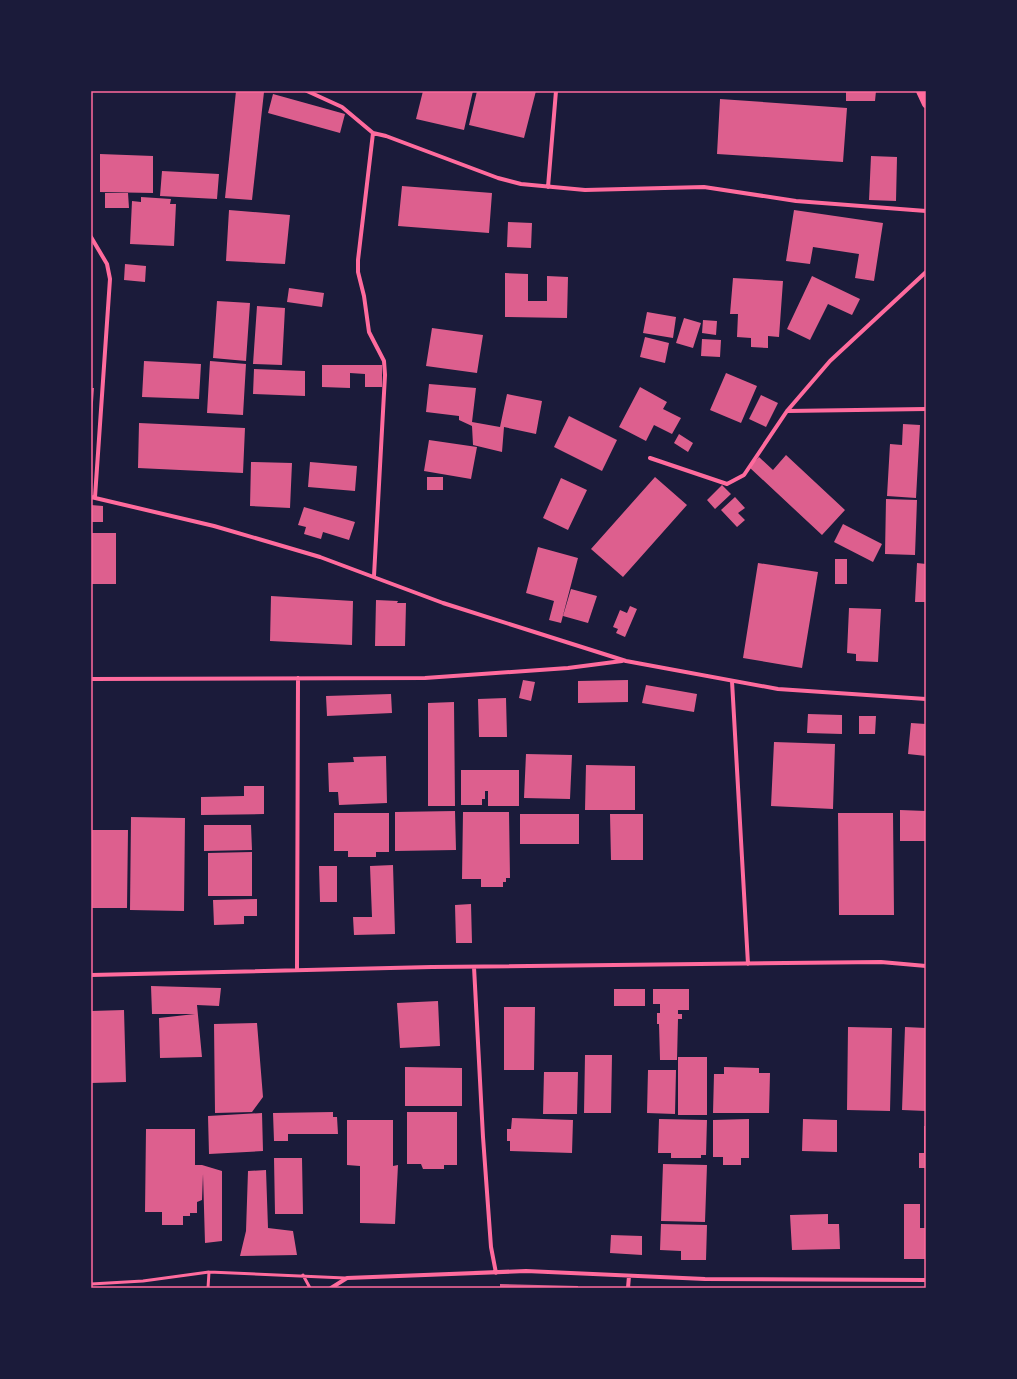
<svg xmlns="http://www.w3.org/2000/svg" width="1017" height="1379" font-family="'Alegreya Sans',sans-serif">
<style>
.building{fill:#dd5f8e}
.lines{fill:none;stroke-linecap:round;stroke-linejoin:round}
.service{stroke:#ff6b9d;stroke-width:3}
.minor{stroke:#ff6b9d;stroke-width:4}
.secondary{stroke:#ff6b9d;stroke-width:8}
.neatline{fill:none;stroke:#ff6b9d;stroke-width:1.5}
</style>
<rect width="100%" height="100%" fill="#1b1b3a"/>
<path class="building" d="M236 91 264 92 252 200 225 198Z
M423 91H473L464 130 416 119Z
M477 91H536L524 138 469 125Z
M846 91H876L875 101H846Z
M273 94 345 114 340 133 268 113Z
M720 99 847 108 843 162 717 154Z
M100 154 153 156V193L100 192Z
M871 156 897 157 896 201 869 200Z
M162 171 219 174 217 199 160 196Z
M402 186 492 193 489 233 398 226Z
M105 193H128L129 208H105Z
M141 197 171 199 170 204H176L174 246 130 244 132 201 141 202Z
M229 210 290 215 285 264 226 261Z
M794 210 883 223 874 281 855 278 859 254 813 247 810 264 786 261Z
M508 222 532 223 531 248 507 247Z
M125 264 146 266 145 282 124 280Z
M505 273 528 274V301H547V276L568 277 567 318 505 317Z
M812 276 860 299 852 315 828 304 810 340 787 329Z
M733 278 783 281 779 337 768 336V348L751 347V338L737 337 738 314H730Z
M289 288 324 293 322 307 287 302Z
M217 301 250 303 246 361 213 358Z
M257 306 285 308 282 365 253 364Z
M647 312 676 317 673 338 643 333Z
M684 318 701 323 693 348 676 343Z
M703 320 717 321 716 335 702 333Z
M432 328 483 335 477 373 426 366Z
M645 337 669 343 665 363 640 357Z
M702 339 721 340 720 357 701 356Z
M144 361 201 364 199 399 142 397Z
M210 361 246 364 243 415 207 413Z
M322 365H382V387H365V374L350 373V388L322 387Z
M254 369 305 371V396L253 394Z
M726 373 757 386 741 423 710 410Z
M429 384 476 388 472 422 500 427 507 394 542 401 536 434 504 427 502 452 473 445 472 426 459 420V416L426 412Z
M640 387 667 402 663 409 681 418 672 434 654 425 646 441 619 427Z
M91 388H94L92 416H91Z
M761 395 778 403 766 427 749 419Z
M569 416 617 440 602 471 554 447Z
M139 423 245 428 243 473 138 468Z
M903 424 920 425 916 498 887 496 890 444 902 445Z
M679 434 693 443 688 452 674 443Z
M429 440 477 447 471 479 424 471Z
M786 455 845 510 822 535 749 467 759 457 773 470Z
M251 462 292 463 290 508 250 506Z
M310 462 357 466 355 491 308 487Z
M427 477H443V490H427Z
M655 477 687 505 623 577 591 549Z
M561 478 587 490 568 530 543 518Z
M722 485 731 494 715 509 707 500Z
M735 497 745 508 738 513 745 520 737 527 721 510Z
M886 499 917 500 915 555 885 554Z
M91 505 103 506V522H91Z
M304 507 355 522 349 540 323 532 321 539 304 534 306 527 298 525Z
M843 524 882 544 873 562 834 542Z
M91 533H116V584H91Z
M538 547 578 558 561 623 549 620 554 601 526 593Z
M835 559H847V584H835Z
M758 563 818 572 802 668 743 658Z
M917 563 926 564V602H915Z
M571 589 597 596 588 623 563 616Z
M271 596 353 601 352 645 270 641Z
M376 600 398 601 397 603H406L405 646H375Z
M630 606 637 609 625 637 616 633 618 629 613 627 620 610 627 613Z
M849 608 881 609 878 662 856 661V654L847 653Z
M523 680 535 682 531 701 519 698Z
M628 680V702L578 703V681Z
M646 685 697 694 694 712 642 703Z
M391 694 392 713 327 716 326 696Z
M506 698 507 737H479L478 699Z
M454 702 455 806H428V703Z
M808 714 842 715V734L807 733Z
M859 716H876L875 734H859Z
M911 723 926 724V756L908 754Z
M774 742 835 744 833 809 771 806Z
M526 754 572 755 570 799 524 798Z
M386 756 387 803 339 805 338 792H329L328 763 354 762 353 757Z
M586 765 635 766V810H585Z
M461 770H519V806H488V791H485V799H482V805H461Z
M244 786H264V814L201 815V797L244 796Z
M900 810 926 811V841H900Z
M455 811 456 850 395 851V812Z
M463 812H509L510 878H506V882H503V887H481V879H462Z
M334 813H389V852H376V857H348V851H334Z
M838 813H893L894 915H839Z
M520 814H579V844H520Z
M610 814H643V860H611Z
M131 817 185 818 184 911 130 910Z
M204 825H251L252 850 204 851Z
M91 830H128L127 908H91Z
M252 852V896H208V853Z
M393 865 395 934 354 935 353 917H372L370 866Z
M319 866H337V902H320Z
M257 899V916H244V924L214 925 213 900Z
M471 904 472 943H456L455 905Z
M151 986 221 988 219 1006 197 1005 202 1057 160 1058 159 1018 195 1014H152Z
M614 989H645V1006H614Z
M653 989H689V1010H678V1014H682V1019H678L677 1060H660L659 1024H657V1013H660V1004H653Z
M438 1001 440 1046 400 1048 397 1003Z
M504 1007H535L534 1070H504Z
M124 1010 126 1082 91 1083V1011Z
M257 1023 263 1097 252 1112 215 1113 214 1024Z
M848 1027 892 1028 890 1111 847 1110Z
M905 1027 926 1028V1111L902 1110Z
M585 1055H612L611 1113H584Z
M678 1057H707V1115H678Z
M405 1067 462 1068V1106H405Z
M724 1067 759 1068V1073H770L769 1113H713L714 1074H724Z
M648 1070H676L675 1114 647 1113Z
M544 1072H578L577 1114H543Z
M333 1112V1117H337L338 1134H288V1141H274L273 1113Z
M407 1112H457V1165H444V1169H423L421 1164H407Z
M262 1113 263 1151 209 1154 208 1116Z
M512 1118 573 1120 572 1153 510 1151V1141H507V1129H511Z
M659 1119 707 1120 706 1155H701V1158H671V1153H658Z
M749 1119V1158H741V1165H723V1157H713V1120Z
M803 1119 837 1120V1152L802 1151Z
M347 1120H393V1166L398 1165 395 1224 360 1223V1166L347 1165Z
M924 1126H926V1168H919V1153H924Z
M146 1129H195V1165H202L222 1171V1241L205 1243 203 1174 202 1200 197 1202V1213H190V1216H183V1225H162V1212H145Z
M274 1158H302L303 1214H275Z
M663 1164 707 1165 705 1222 661 1221Z
M266 1170 268 1228 293 1231 297 1255 240 1256 246 1231 248 1171Z
M904 1204H920V1228H926V1259H904Z
M828 1214V1224H839L840 1249 792 1250 790 1215Z
M661 1224 707 1225 706 1260H681V1251L660 1250Z
M611 1235 642 1236V1255L610 1253Z
M500 1284 578 1286V1288H500Z"/>
<g class="lines">
<path class="service" d="M303 1275 310 1288
M91 1284 143 1281 209 1272 345 1278
M208 1288 209 1272"/>
<path class="minor" d="M307 91 342 107 373 133 386 136 498 178 521 184 585 190 704 187 796 201 926 211
M373 133 358 260V272L364 296 369 332 384 361 385 375 374 576
M548 187 556 91
M91 237 107 264 110 279 95 497
M787 411 926 409
M650 458 727 484 744 475 787 411 830 361 926 272
M91 497 214 526 320 557 443 603 626 661 778 689 926 699
M91 679 425 678 568 668 622 661
M732 681 748 964
M474 967 483 1137 491 1247 496 1273
M297 970 298 678
M91 975 432 967 881 962 926 966
M331 1288 347 1278 526 1271 705 1279 926 1280
M628 1288 629 1276"/>
<path class="secondary" d="M920 91 926 104"/>
</g>
<rect width="1017" height="1379" fill="none" stroke="#1b1b3a" stroke-width="184"/>
<rect x="92" y="92" width="833" height="1195" class="neatline"/>
</svg>
